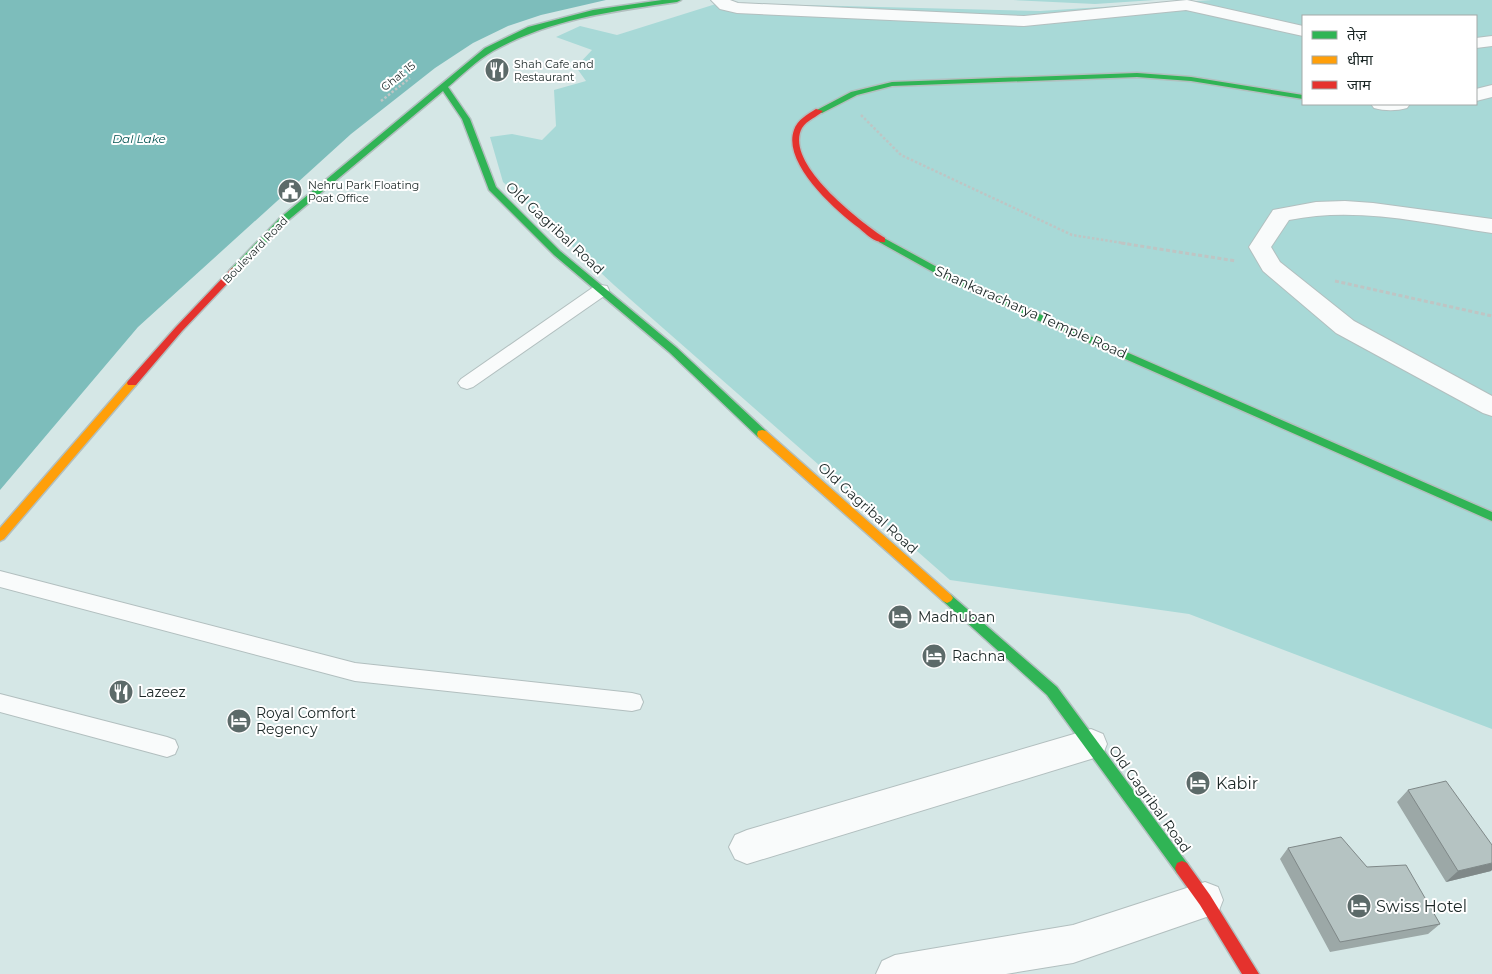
<svg xmlns="http://www.w3.org/2000/svg" width="1492" height="974" font-family="Montserrat,'Noto Sans Devanagari',sans-serif">
<style>
.green{fill:#a8d9d7;fill-rule:evenodd}
.water{fill:#7dbdbb}
.lines{fill:none;stroke-linecap:round;stroke-linejoin:round}
.lane-casing{stroke:#b2bfbf;stroke-width:2}
.street-casing{stroke:#b2bfbf;stroke-width:2}
.fast-casing{stroke:#b2bfbf;stroke-width:3}
.slow-casing{stroke:#b2bfbf;stroke-width:3}
.jam-casing{stroke:#b2bfbf;stroke-width:3}
.path-far1{stroke:#bfc5c4;stroke-width:2.5;stroke-dasharray:2.5 2;stroke-linecap:butt}
.path{stroke:#bfc5c4;stroke-width:3;stroke-dasharray:4 2.5;stroke-linecap:butt}
.lane{fill:#f9fbfb;fill-rule:evenodd}
.street{fill:#f9fbfb;fill-rule:evenodd}
.fast{fill:#30b455;fill-rule:evenodd}
.slow{fill:#ff9f0a;fill-rule:evenodd}
.jam{fill:#e5322d;fill-rule:evenodd}
.wall{fill:#9ca8a7}
.shaded-wall{fill:#7f8888}
.building{fill:#b5c3c2;stroke:#7f8888}
.labels{text-anchor:middle;stroke-width:4;stroke-linejoin:round;paint-order:stroke}
.far-poi-label{font-size:11px;fill:#1b2726;stroke:#fff;text-anchor:start}
.far-street-label{font-size:11px;fill:#1b2726;stroke:#fff}
.far-water-label{font-size:12px;font-style:italic;fill:#045452;stroke:#fff}
.street-label{font-size:14px;fill:#1b2726;stroke:#fff}
.poi-label{font-size:14px;fill:#1b2726;stroke:#fff;text-anchor:start}
.near-poi-label{font-size:16px;fill:#1b2726;stroke:#fff;text-anchor:start}
</style>
<rect width="100%" height="100%" fill="#d5e7e6"/>
<path class="green" d="M1013 0H1155L1095 4Z
M1212 0H1492V729L1189 614 950 580 614 285 503 182 490 137 512 134 542 140 556 126 554 90 586 81 576 67 592 50 556 37 580 26 617 35 719 3 1040 11ZM1303 16H1476V104H1303Z"/>
<path class="water" d="M0 0H606L541 15 508 26 473 43 435 68 351 134 138 327 0 490Z"/>
<g class="lines">
<defs>
<path id="lane" d="M601 285 607 286 609 290 607 294 473 387 467 389 461 387 458 383 461 379 595 286Z
M0 571 355 663 632 693 640 695 643 702 640 709 632 711 355 681 0 587Z
M0 694 167 737 175 740 178 747 175 754 167 757 0 712Z"/>
<path id="street" d="M711 0H730L738 3 1024 16 1187 0 1303 26V36L1186 10 1024 26 737 13 720 9Z
M1492 36V46L1476 48V38Z
M1492 85V97L1476 101V89Z
M1371 104H1410L1407 108C1396 111 1385 111 1374 108Z
M1345 201 1373 203 1492 219V233C1425 223 1356 206 1289 220L1271 247 1280 262 1354 321 1492 396V416L1483 413 1336 333 1263 271 1249 247 1273 210 1316 202Z
M1091 729 1103 734 1107 744 1103 754 1091 759 747 864 735 859 729 847 735 835 747 830Z
M1205 882 1218 887 1223 900 1218 913 1073 963 1006 974H876L882 961 895 955 1073 925Z"/>
<path id="fast" d="M662 0H681L677 2C613 11 550 19 493 51 477 60 462 75 448 87L470 119 496 187 560 251 677 348 766 431 767 434 766 437H758L669 352 554 255 489 190 462 119 443 91 286 222 238 272H232L230 270 280 218 485 48 528 27 593 10Z
M1137 73 1191 77 1303 95V99L1191 81 1137 77 892 86 857 95 822 113 815 111 851 92 892 82Z
M882 237 957 278 1492 512V521L951 282 879 242V238Z
M947 593 951 595 1057 687 1187 863 1189 868 1187 873 1182 875 1177 873 1047 695 943 601 941 598 943 595Z"/>
<path id="slow" d="M132 379 137 383 136 385 4 539 0 541V528L128 381Z
M762 430 766 431 951 595 953 598 951 601 947 603 943 601 758 437 757 434 758 431Z"/>
<path id="jam" d="M816 109 823 111C817 117 807 120 802 128 783 163 861 222 885 238V242C876 244 866 234 859 228 835 210 782 163 794 130 797 120 808 114 816 109Z
M235 267 240 270 238 272 182 331 136 385H128L127 383 128 381 176 327 232 268Z
M1182 861 1187 863 1210 895 1259 974H1242L1200 905 1177 873 1175 868 1177 863Z"/>
</defs>
<use href="#lane" class="lane-casing"/>
<use href="#street" class="street-casing"/>
<use href="#fast" class="fast-casing"/>
<use href="#slow" class="slow-casing"/>
<use href="#jam" class="jam-casing"/>
<path class="path-far1" d="M381 101 410 78
M861 115 901 155 1072 235 1129 244"/>
<path class="path" d="M1121 243 1236 261
M1335 281 1492 316"/>
<use href="#lane" class="lane"/>
<use href="#street" class="street"/>
<use href="#fast" class="fast"/>
<use href="#slow" class="slow"/>
<use href="#jam" class="jam"/>
</g>
<path class="wall" d="M1408 790 1491 871 1446 882 1397 802Z
M1288 848 1367 867 1440 924 1428 934 1330 952 1280 859Z"/>
<path class="shaded-wall" d="M1492 863V870L1491 871 1446 882 1458 871Z"/>
<path class="building" d="M1446 781 1492 845V863L1458 871 1408 790Z
M1341 837 1367 867 1406 865 1440 924 1340 942 1288 848Z"/>
<defs>
<symbol id="restaurant-disc" viewBox="-11 -11 22 22"><circle r="9.5" fill="#5c6a69" stroke="#fff"/><path d="M-5-6h1v4h1v-4h1v4h1v-4h1v5L-1.5 .5V6h-2V.5L-5-1ZM5-6V6H3V1.5H1.5Q1.5-4 5-6Z" fill="#fff"/></symbol>
<symbol id="civic-disc" viewBox="-11 -11 22 22"><circle r="9.5" fill="#5c6a69" stroke="#fff"/><path d="M-.6-6.5H3V-4.5H.6V-3L4-1V1h2V6H-6V1h2V-1L-.6-3ZM-1.2 2.5V6h2.4V2.5Z" fill="#fff"/></symbol>
<symbol id="hotel-disc" viewBox="-11 -11 22 22"><circle r="9.5" fill="#5c6a69" stroke="#fff"/><path d="M-6-4.5h1.5V1H6V5H4.5V3h-9V5H-6ZM-4 0a1.8 1.8 0 1 1 3.6 0ZM.5 0V-2.5h3Q6-2.5 6 0Z" fill="#fff"/></symbol>
</defs>
<g fill-rule="evenodd">
<use href="#restaurant-disc" x="483" y="56" width="28" height="28"/>
<use href="#civic-disc" x="276" y="177" width="28" height="28"/>
<use href="#hotel-disc" x="886" y="603" width="28" height="28"/>
<use href="#hotel-disc" x="920" y="642" width="28" height="28"/>
<use href="#restaurant-disc" x="107" y="678" width="28" height="28"/>
<use href="#hotel-disc" x="225" y="707" width="28" height="28"/>
<use href="#hotel-disc" x="1184" y="769" width="28" height="28"/>
<use href="#hotel-disc" x="1345" y="892" width="28" height="28"/>
</g>
<g class="labels">
<g class="far-poi-label">
<text x="514" y="68">Shah Cafe and<tspan x="514" dy="13">Restaurant</tspan></text>
<text x="308" y="189">Nehru Park Floating<tspan x="308" dy="13">Poat Office</tspan></text>
</g>
<g class="far-street-label">
<text transform="translate(398 76) rotate(-38)" y="4">Ghat 15</text>
<text transform="translate(255 250) rotate(-46)" y="4">Boulevard Road</text>
</g>
<g class="far-water-label">
<text x="139" y="143">Dal Lake</text>
</g>
<g class="street-label">
<text transform="translate(555 228) rotate(43)" y="5">Old Gagribal Road</text>
<text transform="translate(1031 312) rotate(24)" y="5">Shankaracharya Temple Road</text>
<text transform="translate(868 508) rotate(42)" y="5">Old Gagribal Road</text>
<text transform="translate(1150 799) rotate(54)" y="5">Old Gagribal Road</text>
</g>
<g class="poi-label">
<text x="918" y="622">Madhuban</text>
<text x="952" y="661">Rachna</text>
<text x="138" y="697">Lazeez</text>
<text x="256" y="718">Royal Comfort<tspan x="256" dy="16">Regency</tspan></text>
</g>
<g class="near-poi-label">
<text x="1216" y="789">Kabir</text>
<text x="1376" y="912">Swiss Hotel</text>
</g>
</g>
<rect x="1302" y="15" width="175" height="90" fill="#ffffff" stroke="#a4a9a8"/>
<rect x="1312" y="31" width="25" height="8" fill="#30b455" stroke="#a4a9a8"/>
<text x="1347" y="40" font-size="15" fill="#1b2726">तेज़</text>
<rect x="1312" y="56" width="25" height="8" fill="#ff9f0a" stroke="#a4a9a8"/>
<text x="1347" y="65" font-size="15" fill="#1b2726">धीमा</text>
<rect x="1312" y="81" width="25" height="8" fill="#e5322d" stroke="#a4a9a8"/>
<text x="1347" y="90" font-size="15" fill="#1b2726">जाम</text>
</svg>
